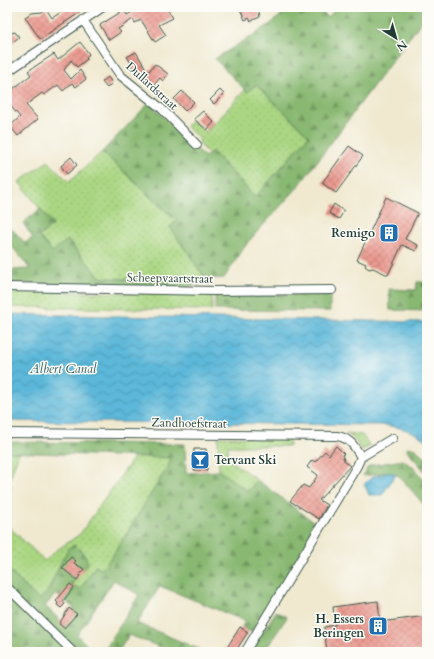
<svg xmlns="http://www.w3.org/2000/svg" width="434" height="659" font-family="Cardo,serif">
<style>
.green{fill:url(#green-dots);stroke:#658a5c}
.forest{fill:url(#forest-firs);stroke:#547a52;fill-rule:evenodd}
.water{fill:url(#water-waves);stroke:#3d7a86}
.building{fill:url(#building-cross-hatch)}
.lines{fill:none;stroke-linecap:round;stroke-linejoin:round}
.street-casing{stroke:#3e574b;stroke-width:10}
.street{stroke:#fff;stroke-width:8}
.labels{text-anchor:middle;stroke-width:3;stroke-linejoin:round;paint-order:stroke}
.street-label{font-size:12px;fill:#1f3d34;stroke:#fdfcf7}
.poi-label{font-size:12px;font-weight:bold;fill:#1f3d34;stroke:#fdfcf7;text-anchor:end}
.water-label{font-size:13px;font-style:italic;fill:#316266;stroke:#fdfcf7}
</style>
<defs>
<pattern id="green-dots" width="8" height="8" patternUnits="userSpaceOnUse"><rect width="8" height="8" fill="#abd783"/><path d="M2 2h.1M6 6h.1" fill="none" stroke="#93b972" stroke-width="1.8" stroke-linecap="round"/></pattern>
<pattern id="forest-firs" width="22" height="20" patternUnits="userSpaceOnUse"><rect width="22" height="20" fill="#88b871"/><path d="M5 1l3.5 6h-7zM16 11l3.5 6h-7z" fill="#6f975e"/></pattern>
<pattern id="water-waves" width="16" height="10" patternUnits="userSpaceOnUse"><rect width="16" height="10" fill="#5bb7d9"/><path d="M0 5q4-4 8 0t8 0" fill="none" stroke="#4b96b1"/></pattern>
<pattern id="building-cross-hatch" width="8" height="8" patternUnits="userSpaceOnUse"><rect width="8" height="8" fill="#ec9a90"/><path d="M0 0l8 8M0 8l8-8" fill="none" stroke="#bf7f76"/></pattern>
</defs>
<rect width="100%" height="100%" fill="#fdfcf7"/>
<filter id="ink" filterUnits="userSpaceOnUse"><feTurbulence type="fractalNoise" baseFrequency=".025" numOctaves="2"/><feDisplacementMap in="SourceGraphic" scale="8" xChannelSelector="R" yChannelSelector="G"/><feConvolveMatrix kernelMatrix="1 2 1 2 8 2 1 2 1" color-interpolation-filters="sRGB"/></filter>
<filter id="wash" filterUnits="userSpaceOnUse"><feTurbulence type="fractalNoise" baseFrequency=".012" numOctaves="4" result="noise"/><feDisplacementMap in="SourceGraphic" scale="16" xChannelSelector="R" yChannelSelector="G"/><feGaussianBlur stdDeviation="0.9" result="paint"/><feColorMatrix in="noise" values="0 0 0 0 0 0 0 0 0 0 0 0 0 0 0 0 0 1.4 0 .05"/><feComposite in="paint" operator="in"/></filter>
<g filter="url(#wash)">
<rect width="100%" height="100%" fill="#f0e9d0"/>
<path class="green" d="M256 85 309 136 255 197 212 151 209 154 199 144 200 140 186 126 192 121 206 132 245 90 247 92Z
M102 152 177 221 170 227 203 275V281L192 286 193 284 188 281 101 278 68 240 52 252 39 236 53 225 19 182 48 161 69 182Z
M7 291 212 294V310L7 307Z
M346 433 362 435 370 446 362 450 354 439Z
M218 437 288 438 290 446H228V459L257 480 248 491 219 471Z
M7 452 19 453 8 483 12 486 7 494Z
M135 456 171 457 169 465 115 552 102 570 96 566 80 590 71 585 88 563 80 548 61 562 48 591 39 600 7 569V525L45 561 54 552 80 534Z"/>
<path class="forest" d="M291 7H318L328 17 337 7H427V14L298 187 248 242 224 278 208 279 198 268 170 227 177 221 102 152 149 103 205 157 212 151 255 197 309 136 256 85 247 92 215 59 269 25Z
M40 209 53 225 39 236 52 252 67 240 101 278 188 281 193 284 188 288 7 283V270L30 269 7 240V233L12 229 25 243 33 238 23 223Z
M417 282H427V311L390 310 389 289 416 290Z
M215 294 330 295V311L215 310Z
M7 442 185 444 186 473 219 471 248 491 257 480 318 525 251 632 242 627 245 621 160 586 137 623 206 652H173L129 635 118 652 104 651 139 595 114 580 77 635 94 652H42L39 649 33 652H7V569L39 600 48 591 68 548 75 545 85 555 88 563 71 584 80 589 96 566 102 570 115 552 169 465 171 458 7 452ZM56 594 74 608 63 623 45 606Z
M408 447 415 449 427 459V474L406 449Z
M403 460 414 468 427 485V508L399 476 388 472 363 476 368 467 372 465Z
M276 611 287 617 264 652H251Z"/>
<path class="water" d="M7 314 427 322V442C415 430 398 427 382 425L7 421Z
M389 472 396 474 382 495H369L364 484 372 477Z"/>
<g id="blocks">
<path class="building" d="M69 7H79L82 11 40 39 25 17 32 13 42 12 46 9 52 18Z
M141 7H166L173 18 159 25 166 35 155 42 141 20 135 23 133 19 118 29 121 32 109 40 100 25 124 10 127 15Z
M239 7H258L260 17 251 21 249 18 245 20Z
M7 25 12 33 15 32 19 37 7 47Z
M80 42 89 54 86 58 87 59 77 67 71 60 64 70 71 79 80 70 86 79 76 87 72 83 63 91 58 85 44 95 42 93 26 105 38 119 18 136 10 126 20 117 7 102V82L13 89 31 75 28 71 54 54 58 60Z
M136 52 148 72 155 64 168 74 163 81 160 78 154 85 130 65 132 64 127 57Z
M108 77 112 83 107 88 102 82Z
M220 90 224 94 214 104 210 100Z
M182 91 194 102 185 111 174 99Z
M203 111 214 122 207 130 194 119Z
M349 146 363 156 336 193 322 183Z
M71 157 77 165 67 174 61 166Z
M386 197 418 213 405 239 418 245 416 251 402 245 388 275 373 268 369 269 365 266 366 264 357 260Z
M334 204 344 211 339 219 329 213Z
M336 446 344 454 342 455 345 462 350 466 319 500 327 505 319 519 290 501 303 485 309 488 318 475 307 467 312 460 315 462 325 451 329 455Z
M194 449H206L207 470H194Z
M71 557 76 561 74 563 84 569 77 580 62 568Z
M70 584 74 587 63 601 65 604 61 608 57 605 58 603 56 601Z
M378 601 380 622 427 616V652H327L324 627 335 625 333 607Z
M69 608 77 614 64 628 59 624Z
M240 627 248 632 235 652H232L226 649Z"/>
</g>
</g>
<g filter="url(#ink)">
<use href="#blocks" fill-opacity="0" stroke="#3e574b" stroke-width="1"/>
<g class="lines">
<defs>
<path id="street" d="M83 20 120 75 162 109 197 145
M7 72 103 7
M7 287 214 291 332 290
M7 433 337 436C350 438 355 447 361 457
M7 587 73 652
M245 652 357 466 361 457 393 438"/>
</defs>
<use href="#street" class="street-casing"/>
<use href="#street" class="street"/>
</g>
</g>
<defs>
<symbol id="building-square" viewBox="-11 -11 22 22"><rect x="-9" y="-9" width="18" height="18" rx="4" fill="#1f6fb2" stroke="#fdfcf7"/><path d="M-4-6H4V6H1V3H-1V6H-4ZM-2.5-4.3h1.7v1.8h-1.7ZM.8-4.3h1.7v1.8H.8ZM-2.5-1h1.7V.8h-1.7ZM.8-1h1.7V.8H.8Z" fill="#fff"/></symbol>
<symbol id="bar-square" viewBox="-11 -11 22 22"><rect x="-9" y="-9" width="18" height="18" rx="4" fill="#1f6fb2" stroke="#fdfcf7"/><path d="M-6-5H6L.8 .8V4.5H3.5V6h-7V4.5H-.8V.8Z" fill="#fff"/></symbol>
</defs>
<g fill-rule="evenodd">
<use href="#building-square" x="378" y="222" width="22" height="22"/>
<use href="#bar-square" x="189" y="449" width="22" height="22"/>
<use href="#building-square" x="367" y="615" width="22" height="22"/>
</g>
<g class="labels">
<g class="street-label">
<text transform="translate(152 86) rotate(42)" y="4">Dullardstraat</text>
<text transform="translate(170 278) rotate(1)" y="4">Scheepvaartstraat</text>
<text transform="translate(189 423) rotate(1)" y="4">Zandhoefstraat</text>
</g>
<g class="poi-label">
<text x="375" y="237">Remigo</text>
<text x="214" y="464" text-anchor="start">Tervant Ski</text>
<text x="364" y="623">H. Essers<tspan x="364" dy="14">Beringen</tspan></text>
</g>
<g class="water-label">
<text x="63" y="373">Albert Canal</text>
</g>
</g>
<rect width="434" height="659" fill="none" stroke="#fdfcf7" stroke-width="24"/>
<g transform="translate(396 38) rotate(143)" stroke="#fdfcf7" stroke-width="3" paint-order="stroke">
<path d="M0-3L7 15L0 10L-7 15Z" fill="#1f3d34"/>
<text y="-6" font-size="11" font-weight="bold" text-anchor="middle" fill="#1f3d34">N</text>
</g>
</svg>
